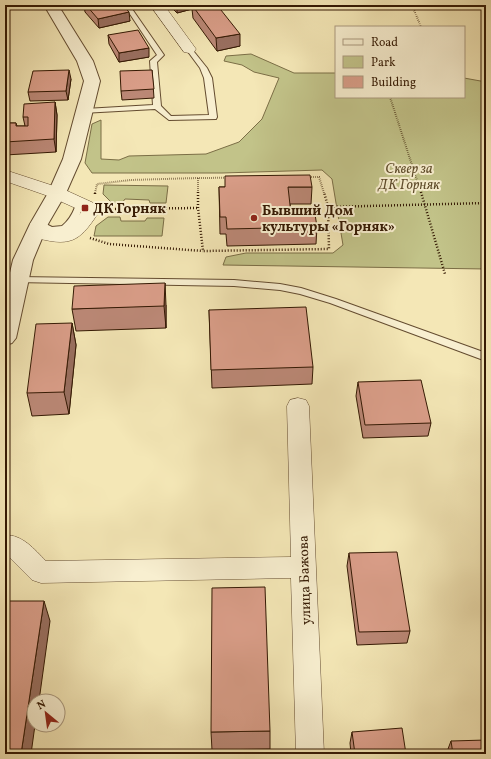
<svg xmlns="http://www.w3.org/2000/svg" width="491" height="759" font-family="Vollkorn,serif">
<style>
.green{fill:#c2c389;stroke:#7b6e46}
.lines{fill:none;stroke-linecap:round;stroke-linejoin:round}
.service-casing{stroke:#644c30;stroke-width:2}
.minor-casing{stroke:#644c30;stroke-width:1}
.tertiary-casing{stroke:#644c30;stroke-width:2}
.path-far1{stroke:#341903;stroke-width:2;stroke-dasharray:0.5 1.5;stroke-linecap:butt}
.path{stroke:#341903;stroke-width:2.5;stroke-dasharray:1 2;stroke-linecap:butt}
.service{fill:#f8efd0;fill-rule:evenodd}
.minor{fill:#f8efd0;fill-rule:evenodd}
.tertiary{fill:#f8efd0;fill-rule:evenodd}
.wall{fill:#bb8876;stroke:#341903}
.shaded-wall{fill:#996f60;stroke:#341903}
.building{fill:#da9e89;stroke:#341903}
.poi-dot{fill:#8f2418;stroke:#f8efd0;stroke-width:1.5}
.labels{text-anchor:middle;stroke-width:4;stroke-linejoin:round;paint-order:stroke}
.park-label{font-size:14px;font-style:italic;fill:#5f4c2b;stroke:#f8efd0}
.poi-label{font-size:14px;font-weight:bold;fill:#341903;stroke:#f8efd0;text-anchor:start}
.street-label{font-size:14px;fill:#341903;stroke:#f8efd0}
</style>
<rect width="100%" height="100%" fill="#f4e7b6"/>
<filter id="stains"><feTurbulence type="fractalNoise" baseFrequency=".005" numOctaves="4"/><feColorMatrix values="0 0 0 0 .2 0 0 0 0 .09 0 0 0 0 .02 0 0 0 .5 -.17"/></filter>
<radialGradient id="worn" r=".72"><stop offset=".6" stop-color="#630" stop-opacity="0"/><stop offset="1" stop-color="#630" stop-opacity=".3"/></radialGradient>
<path class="green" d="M251 54 294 73H336V97H464V78L486 82V269L223 265 226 257 246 253H333L343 245 332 179 322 170 222 173H92L85 163 92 124 101 120V159L119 160 129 156 206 154 239 142 262 119 279 78 254 72 242 65 224 61 226 56Z
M104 185 168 186 166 203H150L149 200 125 199 122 203H112L103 194Z
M108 217H120L121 221H145L147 218H164L162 236H94L96 226Z"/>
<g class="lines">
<defs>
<path id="service" d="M124 5H131L130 6 164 55 157 62 161 106 171 116 209 115 204 78 200 68 186 49 189 47 191 48 207 68 212 78 217 117 216 119 169 120 155 109 82 113 81 111 85 109 153 105 150 61 157 55Z
M71 198 83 206 78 219 67 231 51 233 36 226 35 224 36 222H42L52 227 62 226C68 221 72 215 75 207L67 201Z
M18 277 234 280 280 284 301 288 336 299 486 353V361L330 303 300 294 280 290 234 286 15 282 13 280Z"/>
<path id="minor" d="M150 5H164L196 49 194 52 189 53 184 52Z
M5 170 63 189 98 205 101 209C81 239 74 248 37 238L30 224 33 220 39 218 45 220 50 230C67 233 73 223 82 211L51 197 5 181Z
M298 398 306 400 309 406 324 754H296L291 578 41 583 32 580 7 555H5V535C23 535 34 549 46 561L291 557 287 406 290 400Z"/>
<path id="tertiary" d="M44 5H58L93 61 100 81 81 159 66 193 48 224 33 260 16 338 12 343 5 345V294L13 260 30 224 48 193 63 159 84 81 77 61Z"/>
</defs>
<use href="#service" class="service-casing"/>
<use href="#minor" class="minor-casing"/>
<use href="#tertiary" class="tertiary-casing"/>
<path class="path-far1" d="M412 5 421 27
M390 97 421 193
M95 193 97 184 131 180 198 178
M198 193V178L319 177 324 193"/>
<path class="path" d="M198 192V208L203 251 329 249 328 207 324 192
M421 192 445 274
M95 194V192
M328 207 486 203
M109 209 198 208
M90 238 109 244 203 251"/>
<use href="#service" class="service"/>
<use href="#minor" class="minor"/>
<use href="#tertiary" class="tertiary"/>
</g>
<path class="wall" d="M84 5H123L130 21 99 28 85 12Z
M169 5H217L240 46 217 51 193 18 192 9 177 13Z
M108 35 149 57 119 62 109 44Z
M152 70 154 98 122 100 121 91Z
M71 79 68 100 30 101 28 92Z
M55 102 57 115 56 152 5 155V123H16L17 126H25L23 117Z
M219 187H312L311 204H290L291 214 317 227 316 244 227 246 226 234H220Z
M166 305V328L76 331 72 309Z
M209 310 313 367 312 384 212 388Z
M72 323 76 345 69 414 32 416 27 393Z
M358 382 431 423 428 436 363 438 356 396Z
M349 553 410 631 407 643 357 645 347 566Z
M270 731V749L212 750 211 732Z
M352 732 406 754H351L350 743Z
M451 741 486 754H448V749Z"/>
<path class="shaded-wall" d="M5 5H13L5 7Z
M177 5H197H192V9L177 13Z
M129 12 130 21 99 28 98 19Z
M240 34V46L217 51 216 38Z
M149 48V57L119 62V53Z
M69 70 71 79 68 100 66 91Z
M55 102 57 115 56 152 54 139Z
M165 283 166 305V328L164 306Z
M72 323 76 345 69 414 64 392Z
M44 601 50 621 39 701H34V725H35L31 754H21Z"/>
<path class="building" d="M86 5H123L129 12 98 19Z
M192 5H217L240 34 216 38Z
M138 30 149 48 119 53 108 35Z
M69 70 66 91 28 92 33 71Z
M152 70 154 89 121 91 120 71Z
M55 102 54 139 5 142V123H16V126H28V117H23L24 104Z
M310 175 312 187H288L291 214H315L317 227 227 229 226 217H220L219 187H225V176Z
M165 283 164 306 72 309 74 286Z
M306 307 313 367 211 370 209 310Z
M72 323 64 392 27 393 36 324Z
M421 380 431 423 365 425 358 382Z
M397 552 410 631 359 632 349 553Z
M265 587 270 731 211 732 212 588Z
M5 601H44L21 754H5Z
M402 728 406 754H355L352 732Z
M486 740V754H453L451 741Z"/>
<g class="poi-dot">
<rect x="81" y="204" width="8" height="8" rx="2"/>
<circle cx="254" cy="218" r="4"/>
</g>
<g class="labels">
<g class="park-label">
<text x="409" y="173">Сквер за<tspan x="409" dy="16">ДК Горняк</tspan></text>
</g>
<g class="poi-label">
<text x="93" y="213">ДК Горняк</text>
<text x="262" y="215">Бывший Дом<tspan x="262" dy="16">культуры «Горняк»</tspan></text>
</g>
<g class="street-label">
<text transform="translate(304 580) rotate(-92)" y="5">улица Бажова</text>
</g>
</g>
<rect width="491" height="759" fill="none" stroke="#f4e7b6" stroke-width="20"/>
<rect x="6" y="6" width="479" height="747" fill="none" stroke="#341903" stroke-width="2"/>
<rect x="10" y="10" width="471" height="739" fill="none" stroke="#341903"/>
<rect x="335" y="26" width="130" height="72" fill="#f8efd0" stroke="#aa997e"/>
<rect x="343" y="39" width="20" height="6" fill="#f8efd0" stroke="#aa997e"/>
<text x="371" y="46" font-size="12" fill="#341903">Road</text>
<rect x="343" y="56" width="20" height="12" fill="#c2c389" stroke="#aa997e"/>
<text x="371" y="66" font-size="12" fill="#341903">Park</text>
<rect x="343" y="76" width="20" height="12" fill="#da9e89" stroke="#aa997e"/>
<text x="371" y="86" font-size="12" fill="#341903">Building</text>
<g transform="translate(46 713) rotate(331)"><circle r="19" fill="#f8efd0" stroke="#aa997e"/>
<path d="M0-3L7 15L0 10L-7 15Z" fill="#8f2418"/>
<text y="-6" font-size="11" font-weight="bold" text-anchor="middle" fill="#341903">N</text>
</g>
<rect width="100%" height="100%" filter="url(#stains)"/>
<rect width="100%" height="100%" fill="url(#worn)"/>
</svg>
